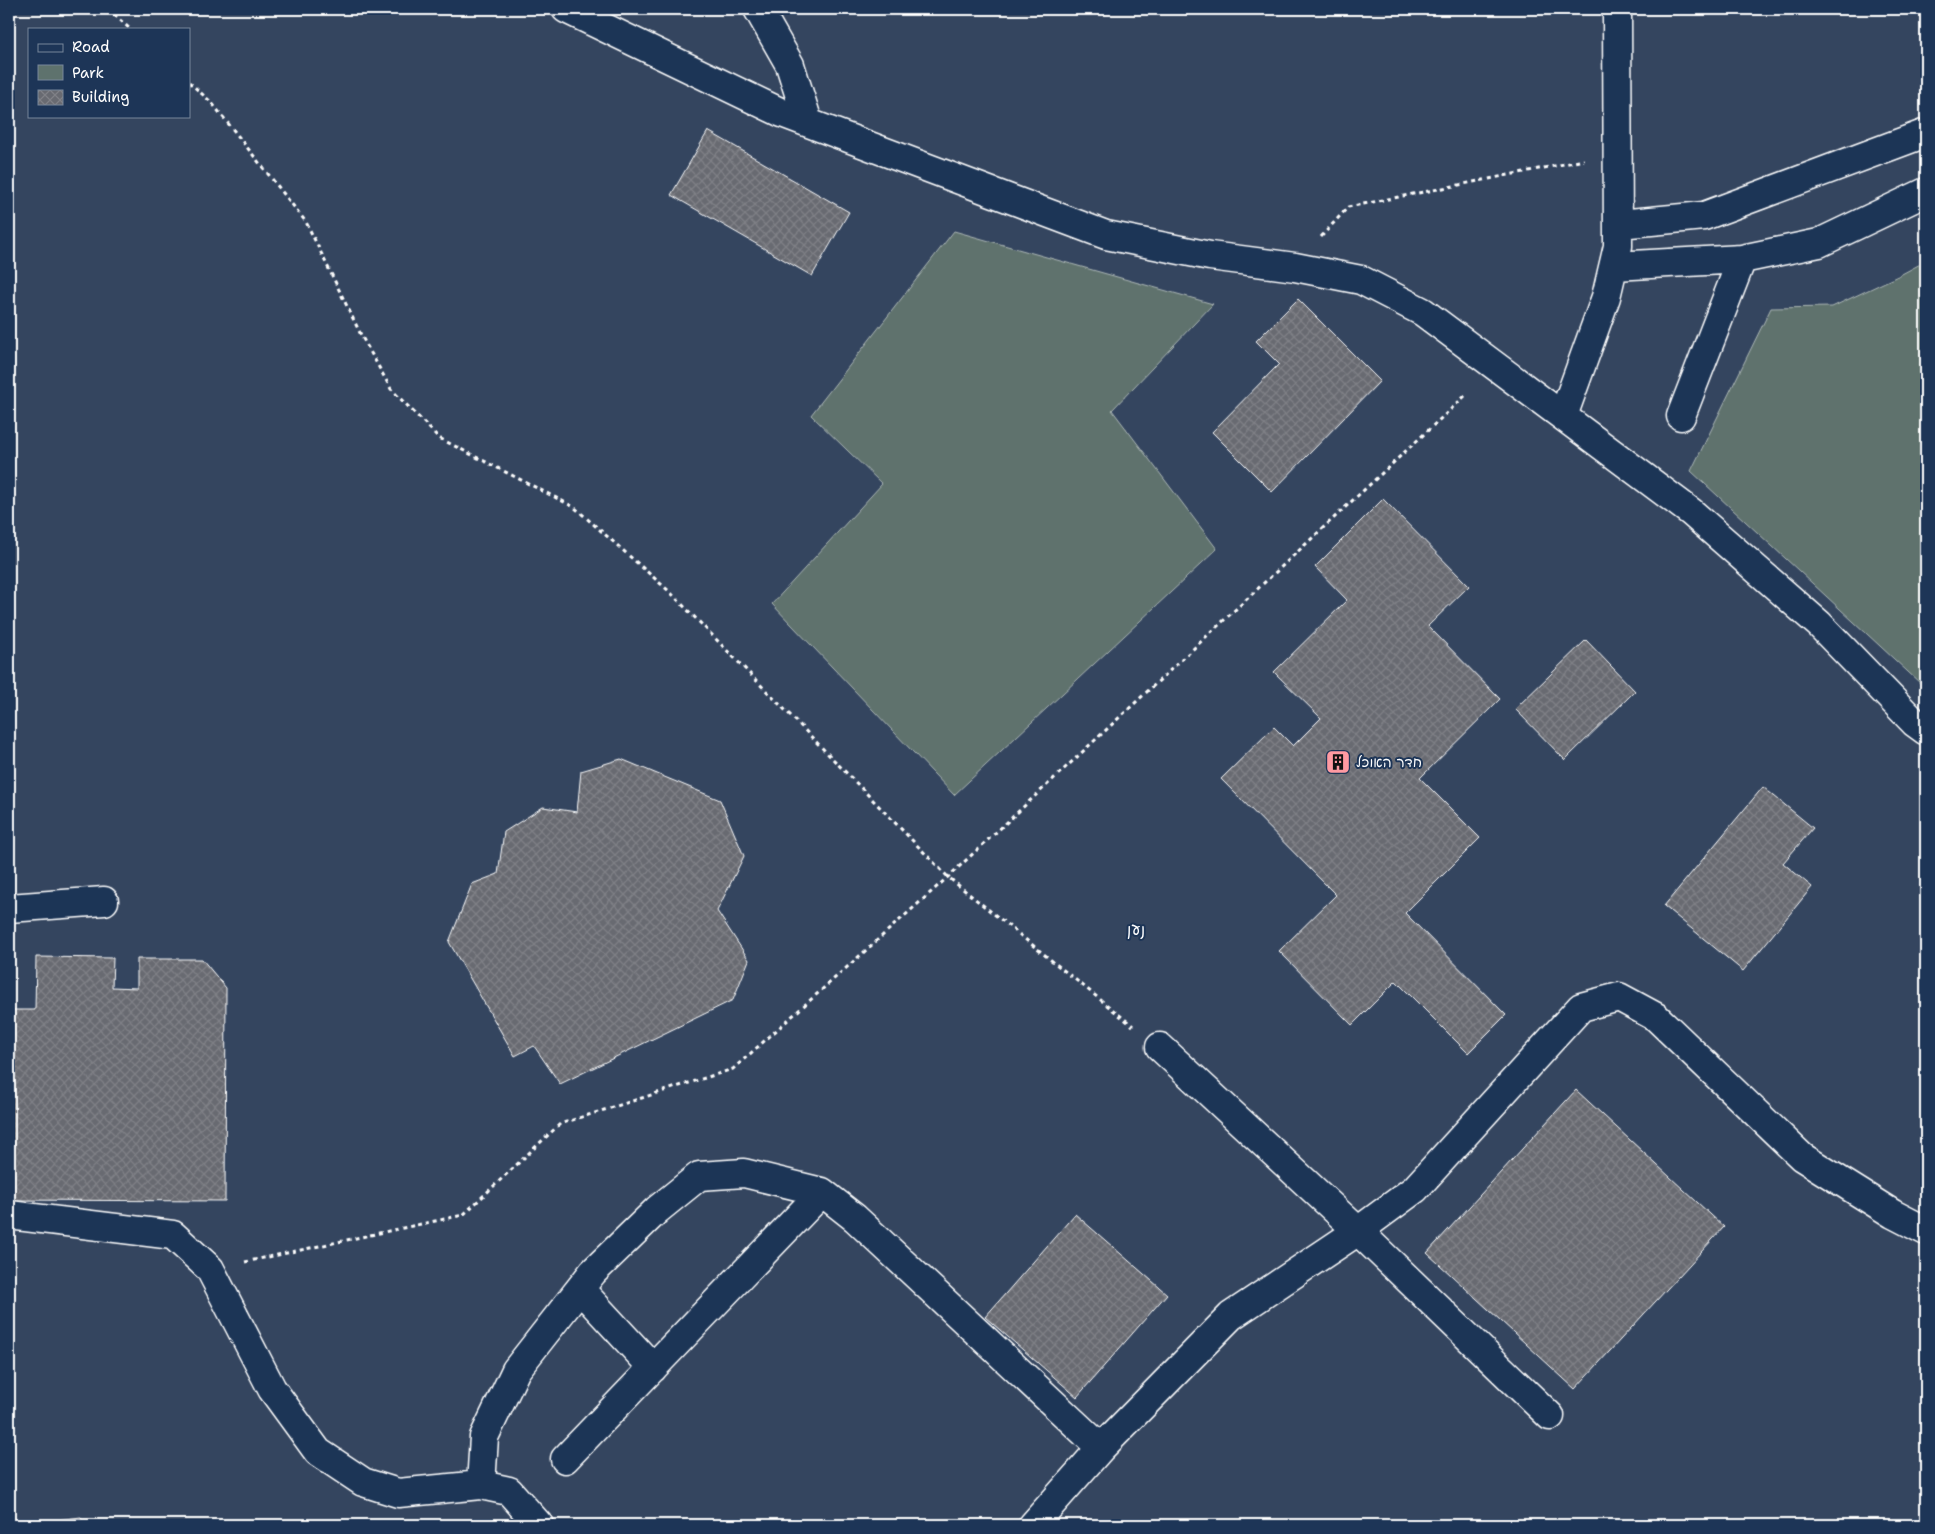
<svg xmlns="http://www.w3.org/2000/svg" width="1935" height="1534" font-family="'Shantell Sans','Playpen Sans Hebrew',sans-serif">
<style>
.green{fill:#5e726d;stroke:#aeb8b6}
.building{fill:url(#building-cross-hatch);stroke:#fff}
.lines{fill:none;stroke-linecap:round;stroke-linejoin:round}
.minor-casing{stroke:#fff;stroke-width:31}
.path{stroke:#fff;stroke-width:3;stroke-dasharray:4 4;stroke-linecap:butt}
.minor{stroke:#1d3557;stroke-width:28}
.labels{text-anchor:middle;stroke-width:4;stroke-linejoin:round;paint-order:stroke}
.poi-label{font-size:14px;fill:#fff;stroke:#1d3557;text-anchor:start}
.quarter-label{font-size:16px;fill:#fff;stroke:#1d3557}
</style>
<defs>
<pattern id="building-cross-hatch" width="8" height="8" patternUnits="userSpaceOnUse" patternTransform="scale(1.25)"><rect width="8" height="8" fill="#686a71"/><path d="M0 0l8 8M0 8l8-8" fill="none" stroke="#7f8086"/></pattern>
</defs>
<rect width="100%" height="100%" fill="#34455f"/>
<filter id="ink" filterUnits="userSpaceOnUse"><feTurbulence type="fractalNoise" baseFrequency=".02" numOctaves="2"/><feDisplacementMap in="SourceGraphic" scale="10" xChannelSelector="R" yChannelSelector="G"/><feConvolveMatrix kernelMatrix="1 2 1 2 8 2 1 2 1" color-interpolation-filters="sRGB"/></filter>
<g filter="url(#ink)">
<path class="green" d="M954 231 1213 304 1112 410 1217 549 954 795 772 604 882 484 811 415Z
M1926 261V675L1921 684 1691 471 1771 308 1832 307 1900 275Z"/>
<path class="building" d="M708 131 849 212 812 276 671 195Z
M1298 299 1380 381 1272 492 1212 432 1279 364 1256 341Z
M1383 499 1469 586 1428 626 1500 699 1420 778 1480 838 1405 913 1506 1015 1468 1053 1396 981 1352 1025 1279 951 1336 895 1221 779 1274 727 1293 746 1321 718 1274 672 1347 600 1315 567Z
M1586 640 1635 691 1565 760 1515 709Z
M621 759 720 800 744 856 717 911 749 960 733 1000 560 1084 534 1046 515 1056 449 942 472 884 498 874 504 832 543 807 577 812 581 771Z
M1763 787 1813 828 1783 863 1812 887 1743 971 1664 906Z
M36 957 113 958 112 987 137 988V959H202L226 988 225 1201 9 1200V1010H35Z
M1576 1090 1724 1227 1575 1389 1427 1253Z
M1075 1214 1167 1294 1077 1397 985 1317Z
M81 1517 82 1525H15Z"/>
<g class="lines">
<defs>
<path id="minor" d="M566 9 782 113 1106 235 1210 256 1295 267 1361 280 1423 312 1691 512 1819 624 1915 723 1926 731
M758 9 790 65 808 122
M1619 224 1704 216 1926 133
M1614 266 1742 259 1819 243 1926 192
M1563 416 1606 297 1618 246 1617 9
M1681 416 1742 259
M9 908 104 901
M1160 1047 1358 1231 1550 1416
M9 1215 173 1235 210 1269 272 1389 318 1452 363 1482 398 1493 481 1485 509 1491 539 1525
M580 1289 653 1368
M565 1459 822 1192
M481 1485 484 1437 516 1370 593 1272 657 1210 699 1176 744 1173 822 1192 855 1218 1101 1448
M1033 1525 1101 1448 1231 1316 1358 1231 1415 1189 1581 1007 1619 997 1656 1017 1802 1157 1893 1214 1926 1231"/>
</defs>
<use href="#minor" class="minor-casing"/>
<path class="path" d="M108 9 130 29
M189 82 212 103 306 222 362 337 391 389 439 438 574 507 670 592 948 877 1133 1026
M1321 237 1348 207 1584 160
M245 1262 463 1215 560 1124 733 1069 948 877 1466 395"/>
<use href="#minor" class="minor"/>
</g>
</g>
<defs>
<symbol id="building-square" viewBox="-11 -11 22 22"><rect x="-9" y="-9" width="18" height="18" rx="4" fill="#ff9aa2" stroke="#1d3557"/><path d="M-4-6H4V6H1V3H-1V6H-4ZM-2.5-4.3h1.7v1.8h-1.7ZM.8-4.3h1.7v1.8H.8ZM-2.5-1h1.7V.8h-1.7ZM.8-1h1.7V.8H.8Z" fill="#111"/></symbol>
</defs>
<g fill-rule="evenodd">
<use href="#building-square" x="1324" y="748" width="28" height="28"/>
</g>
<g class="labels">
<g class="poi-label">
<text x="1356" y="767">חדר האוכל</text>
</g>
<g class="quarter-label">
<text x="1136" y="935">נען</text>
</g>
</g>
<rect width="1935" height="1534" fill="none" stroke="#1d3557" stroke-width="30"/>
<rect x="15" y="15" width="1905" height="1504" fill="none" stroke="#fff" stroke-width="2" filter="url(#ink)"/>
<rect x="28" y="28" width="162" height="90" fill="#1d3557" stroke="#77869a"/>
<rect x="38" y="44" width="25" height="8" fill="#1d3557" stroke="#77869a"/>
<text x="72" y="52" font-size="15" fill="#ffffff">Road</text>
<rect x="38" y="65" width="25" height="15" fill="#5e726d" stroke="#77869a"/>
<text x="72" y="78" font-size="15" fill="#ffffff">Park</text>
<rect x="38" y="90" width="25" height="15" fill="url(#building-cross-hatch)" stroke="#77869a"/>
<text x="72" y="102" font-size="15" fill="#ffffff">Building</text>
</svg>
